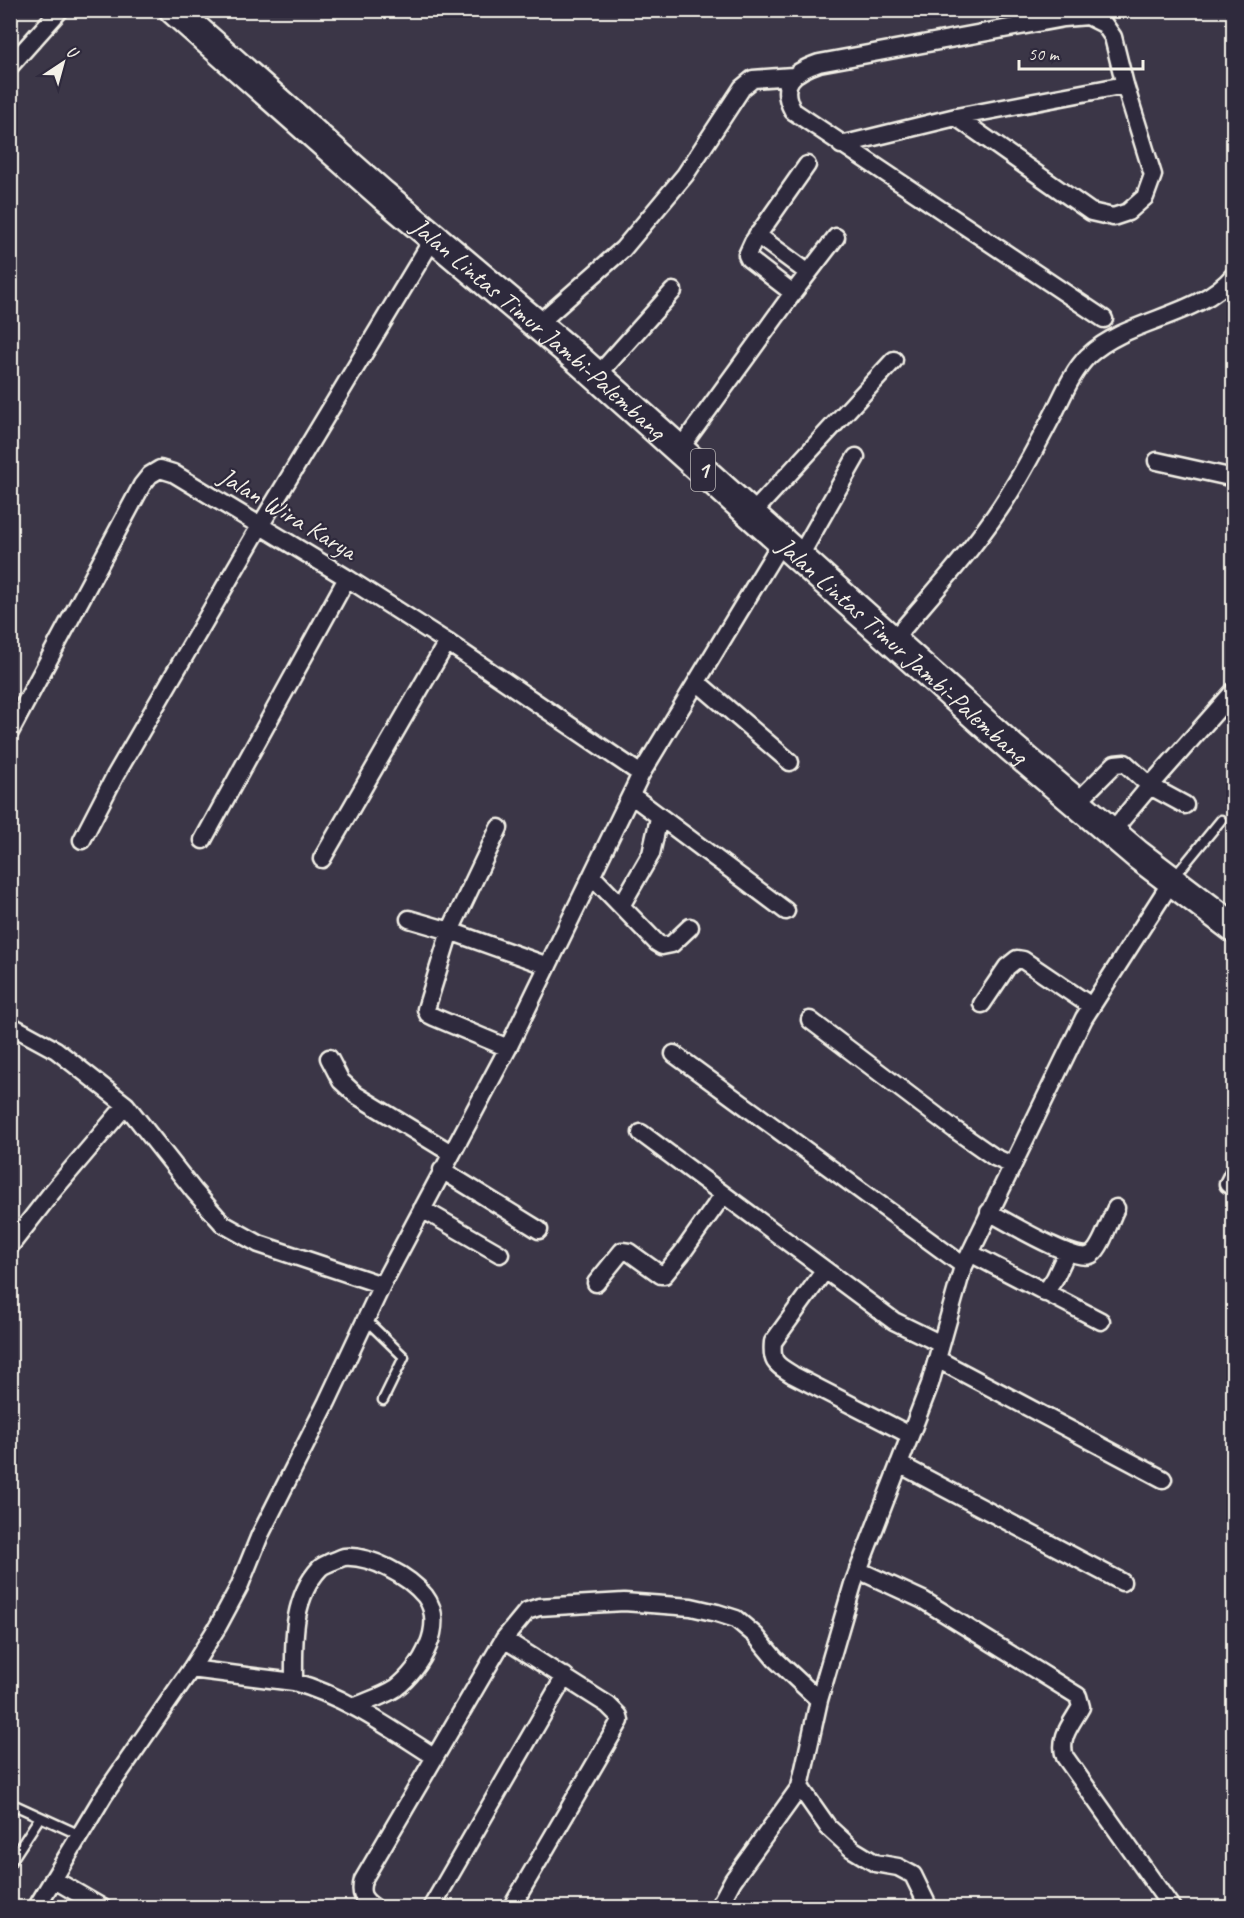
<svg xmlns="http://www.w3.org/2000/svg" width="1244" height="1918" font-family="Caveat,sans-serif">
<style>
.lines{fill:none;stroke-linecap:round;stroke-linejoin:round}
.lane-casing{stroke:#f4f1e8;stroke-width:13}
.street-casing{stroke:#f4f1e8;stroke-width:21}
.highway-casing{stroke:#f4f1e8;stroke-width:33}
.lane{stroke:#2f2a3d;stroke-width:8}
.street{stroke:#2f2a3d;stroke-width:16}
.highway{stroke:#2f2a3d;stroke-width:28}
.labels{text-anchor:middle;stroke-width:4.5;stroke-linejoin:round;paint-order:stroke}
.shield{fill:#2f2a3d;stroke:#b9b5b5;stroke-width:1.5}
.shield-label{font-size:24px;font-weight:bold;fill:#f4f1e8}
.street-label{font-size:26px;fill:#f4f1e8;stroke:#2f2a3d}
</style>
<rect width="100%" height="100%" fill="#3b3647"/>
<filter id="ink" filterUnits="userSpaceOnUse"><feTurbulence type="fractalNoise" baseFrequency=".0167" numOctaves="2"/><feDisplacementMap in="SourceGraphic" scale="12" xChannelSelector="R" yChannelSelector="G"/><feConvolveMatrix kernelMatrix="1 2 1 2 8 2 1 2 1" color-interpolation-filters="sRGB"/></filter>
<g filter="url(#ink)">
<g class="lines">
<defs>
<path id="lane" d="M1180 870 1221 820
M366 1320 404 1357 383 1400
M10 1803 80 1835
M10 1863 40 1817"/>
<path id="street" d="M10 66 60 10
M956 117 1091 212 1113 217 1128 212 1145 197 1153 175 1125 85 1113 37 1104 24 1088 16 1064 18 819 63C793 72 778 83 793 111L1104 319
M841 145 956 117 1125 85
M757 235 807 272
M793 293 836 237
M547 316 623 249 685 175 742 88 753 79 793 76
M605 367 673 291
M687 439 793 293 749 259 747 255 753 242 807 165
M1157 461 1234 478
M760 505 894 360
M805 547 856 457
M901 631C939 586 980 542 1011 491 1027 465 1041 438 1055 411 1064 393 1073 371 1088 356 1128 318 1198 318 1234 275
M697 682 790 762
M10 732 142 485 150 475 160 469 173 473 347 578 447 642 641 774
M1086 793 1115 764 1125 763 1150 786 1119 823
M631 795 786 911
M1185 805 1150 786 1234 691
M499 828 450 931 426 1009 428 1014 434 1017 508 1048
M82 840 115 776 260 526 434 237
M203 840 347 578
M322 859 447 642
M592 876 657 943 662 946 672 944 690 927
M621 906 651 854 659 818
M409 919 450 931 548 966
M982 1004 1007 967 1017 959 1023 960 1091 1006
M810 1020 954 1129 994 1157 1012 1165
M10 1025 56 1050 126 1105 194 1191 223 1224 259 1244 382 1285
M674 1054 964 1266
M329 1058 341 1081 356 1095 451 1153
M641 1133 894 1321 941 1344
M442 1170 539 1230
M1228 1184 1234 1172
M422 1209 500 1254
M989 1212C1006 1221 1078 1265 1092 1254 1102 1247 1110 1219 1116 1208
M10 1246 53 1191 126 1105
M970 1253 1101 1321
M825 1270 773 1342C771 1363 776 1364 793 1375L910 1435
M596 1283 622 1251 629 1252 661 1275H664L682 1253 723 1195
M1045 1293 1055 1278 1067 1252
M937 1359 1163 1479
M899 1464 1122 1582
M858 1570 923 1600 1078 1696 1081 1707C1072 1723 1058 1738 1065 1757L1172 1908
M504 1639 608 1705 619 1716 620 1721 511 1908
M191 1669 294 1682C345 1696 391 1729 435 1757L504 1639 527 1611 539 1607 624 1602 691 1607 717 1613 736 1619 755 1635 775 1659 819 1700
M294 1682C294 1643 291 1599 320 1568 323 1565 327 1564 331 1562 335 1561 340 1558 344 1557 370 1555 409 1576 425 1596 447 1625 421 1669 396 1688 384 1696 367 1701 354 1707
M53 1879 103 1908
M36 1908 104 1795 191 1669 218 1626 239 1587 260 1535 327 1402 382 1285 508 1048 641 774 785 536
M375 1908C363 1900 359 1894 363 1880L435 1757
M431 1908 565 1676
M718 1908 733 1880 800 1787
M929 1908 913 1875 898 1867 875 1863 852 1849 828 1827 800 1787 819 1700 853 1584 930 1384 962 1270 1084 1018 1175 876"/>
<g id="highway">
<path id="s1" d="M174 10 383 195 578 359 1012 748 1138 855 1234 928"/>
</g>
</defs>
<use href="#lane" class="lane-casing"/>
<use href="#street" class="street-casing"/>
<use href="#highway" class="highway-casing"/>
<use href="#lane" class="lane"/>
<use href="#street" class="street"/>
<use href="#highway" class="highway"/>
</g>
</g>
<g class="labels">
<rect class="shield" x="691" y="449" width="24" height="42" rx="4.5"/>
<g class="shield-label">
<text x="703" y="478">1</text>
</g>
<g class="street-label">
<text dy="9" stroke="none"><textPath href="#s1" startOffset="484">Jalan Lintas Timur Jambi-Palembang</textPath></text>
<text transform="translate(288 513) rotate(31)" y="9">Jalan Wira Karya</text>
<text dy="9" stroke="none"><textPath href="#s1" startOffset="970">Jalan Lintas Timur Jambi-Palembang</textPath></text>
</g>
</g>
<rect width="1244" height="1918" fill="none" stroke="#2f2a3d" stroke-width="36"/>
<rect x="18" y="18" width="1208" height="1882" fill="none" stroke="#f4f1e8" stroke-width="2" filter="url(#ink)"/>
<g transform="translate(63 63) rotate(36)" stroke="#2f2a3d" stroke-width="4.5" paint-order="stroke">
<path d="M0-4.5L10 22L0 15L-10 22Z" fill="#f4f1e8"/>
<text y="-9" font-size="16" font-weight="bold" text-anchor="middle" fill="#f4f1e8">U</text>
</g>
<path d="M1019 60v9h124v-9" fill="none" stroke="#f4f1e8" stroke-width="3"/>
<text x="1028" y="60" font-size="18" fill="#f4f1e8" stroke="#2f2a3d" stroke-width="4.5" paint-order="stroke">50 m</text>
</svg>
